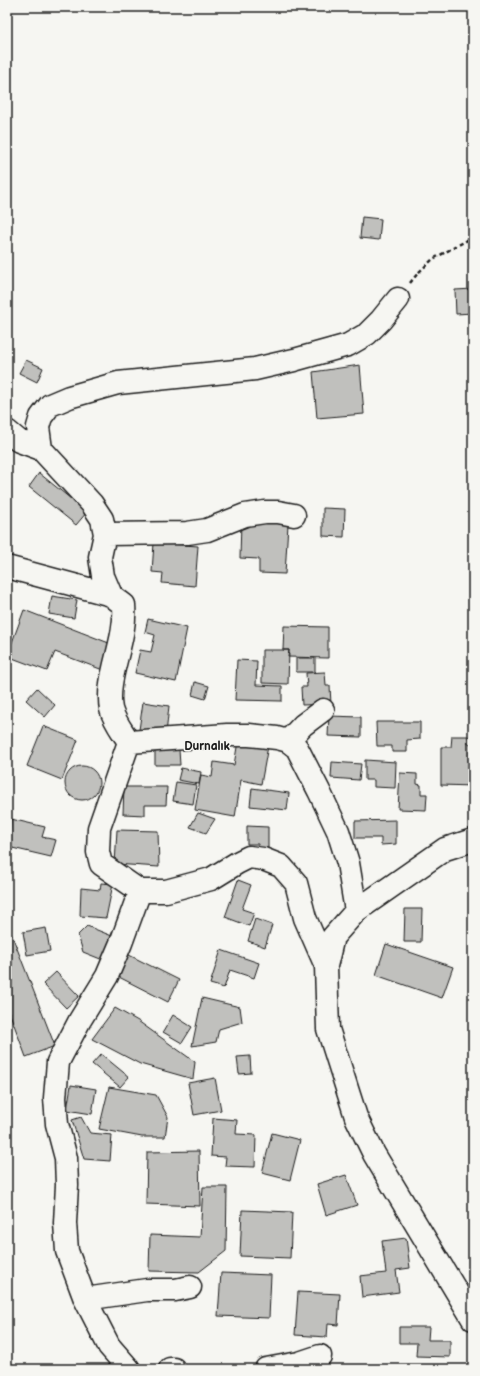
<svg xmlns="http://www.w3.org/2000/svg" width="480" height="1376" font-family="'Balsamiq Sans',sans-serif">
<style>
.building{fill:#c0c0bd;stroke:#1c1c1c}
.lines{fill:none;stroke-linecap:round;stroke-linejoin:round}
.minor-casing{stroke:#1c1c1c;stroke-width:25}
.path{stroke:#1c1c1c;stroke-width:2.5;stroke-dasharray:4 3;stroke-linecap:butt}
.minor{stroke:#f6f6f2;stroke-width:22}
.labels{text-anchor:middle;stroke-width:3;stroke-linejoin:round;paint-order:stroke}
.quarter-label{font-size:12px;font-weight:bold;fill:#1c1c1c;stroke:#f6f6f2}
</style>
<rect width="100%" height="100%" fill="#f6f6f2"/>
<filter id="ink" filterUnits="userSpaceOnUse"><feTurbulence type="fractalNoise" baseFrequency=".025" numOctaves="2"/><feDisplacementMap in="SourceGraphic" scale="8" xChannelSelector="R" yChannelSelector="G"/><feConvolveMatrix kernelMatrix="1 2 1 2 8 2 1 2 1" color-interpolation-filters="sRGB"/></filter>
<g filter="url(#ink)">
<path class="building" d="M362 217 381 219 379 240 360 238Z
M473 289V313L456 314 455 290Z
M26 360 43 368 37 382 19 373Z
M360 365 364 414 317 418 313 372Z
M39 473 87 512 76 525 29 487Z
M323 508 345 509 344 537 323 536Z
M241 521 288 524 285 574 259 573V559L240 558Z
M154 543 198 546 195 586 162 583 163 573 152 572Z
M52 596 77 600 74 618 49 614Z
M24 610 114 645 103 670 55 652 47 671 7 656Z
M148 619 187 628 176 682 135 673 140 650 151 652 155 635 145 632Z
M284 626 328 627V658L288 657 289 650H283Z
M262 650H289L288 684 262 683Z
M296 658H315V672H296Z
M237 660 257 661 256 685 282 686V701L235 700Z
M325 672 326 686H330L331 704 302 705 301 687H307L306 673Z
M195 682 209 686 205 699 192 695Z
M37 688 55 705 45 717 26 700Z
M143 702 169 706 166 734 139 730Z
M329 716 361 717V737L328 736Z
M376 722H420V739L407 740V752H392V746H377Z
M43 726 78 740 62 780 27 766Z
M452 736H468V744H473V786L441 785V747H451Z
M238 741 268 746 261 784 241 780 235 817 195 810 201 775 212 777 214 762 234 765Z
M155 750H179L180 765H155Z
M365 760 396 762 395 788 374 787V780H365Z
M332 762 361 764 359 780 331 778Z
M65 783a17 17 0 1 1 34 0a17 17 0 1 1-34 0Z
M181 768 201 772 199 784 178 780Z
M400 773 417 774V784L421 785V794H427L426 810 398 809Z
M176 782 196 785 193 804 173 801Z
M124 787H167L166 805H145V815L123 814Z
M252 788 289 793 287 810 250 806Z
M198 813 215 819 206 833 190 827Z
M11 819 45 827 42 837 56 840 51 857 8 847Z
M396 820V844L381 845V838H355V821Z
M247 826 268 827V850H258V844H247Z
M117 830 158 831 159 867 115 864Z
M238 880 251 885 242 909 254 913 249 926 225 917Z
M101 883 113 884 106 918 80 916 81 888 100 890Z
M405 909H422L421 942H404Z
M255 919 272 925 265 947 248 941Z
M87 926 117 938 108 962 83 952 78 935Z
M46 928 50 951 27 955 23 932Z
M11 933 55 1046 26 1057 7 1006V935Z
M386 944 453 967 442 998 376 975Z
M221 950 259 963 254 978 230 970 224 988 210 984Z
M125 953 179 980 168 1002 115 975Z
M56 972 79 996 66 1008 43 984Z
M202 998 240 1007 242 1022 219 1029 216 1042 192 1046Z
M115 1008 138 1021 195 1062 193 1079 140 1064 92 1039Z
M173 1015 192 1027 182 1043 163 1032Z
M101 1054 129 1077 120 1087 92 1064Z
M250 1056 251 1073 239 1074 237 1057Z
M215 1078 221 1110 194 1115 188 1083Z
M71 1085 96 1089 92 1114 67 1110Z
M109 1087 156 1095 168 1117 165 1137H142L99 1129Z
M81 1117 90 1133 112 1135 110 1161 84 1159 72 1120Z
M213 1118 237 1120 236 1134 256 1135 255 1167 225 1166 226 1157 211 1156Z
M272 1133 300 1140 290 1180 262 1173Z
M199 1151 200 1206 146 1204 147 1152Z
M346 1175 357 1205 326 1215 317 1184Z
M203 1187H227L226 1251 199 1272 149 1271 150 1235 200 1237Z
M242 1210 292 1212 290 1258 240 1256Z
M406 1238 410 1268 396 1270 399 1292 362 1297 360 1276 386 1273 382 1241Z
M221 1273 271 1275 269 1318 218 1316Z
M298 1292 340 1294 338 1325 328 1324 327 1337 295 1335Z
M399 1327H429L428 1340H450V1357L416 1356 417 1343H399Z"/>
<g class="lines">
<defs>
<path id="minor" d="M7 431 19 441 41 449 92 504 102 519 105 534 100 557 103 576 111 595 124 605C127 641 105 677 111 709 114 721 123 732 129 742
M41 449 38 427 41 417 50 405 69 397 118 383 255 369 294 360 348 345 367 334 381 320 398 299
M105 534 187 533 207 530 245 515 265 512H278L294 515
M7 567 111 595
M288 741 303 725 323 710
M129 742 99 828 98 852 101 864 140 891H166L211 879 237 863 249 857 263 859 281 866 296 883 305 918 326 966
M129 742 227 735H249L277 738 288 741 297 748 319 791 338 831 348 863 356 911
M473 840 445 849 356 911 333 937 326 966 328 1029 356 1117 374 1154 473 1319
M85 1299 147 1290H175L190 1287
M129 1369 109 1346 85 1299 67 1251 65 1223 67 1185 66 1158 57 1124 55 1098 58 1062 80 1020 107 976 121 943 140 891
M170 1369H174
M266 1369 299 1363 320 1356"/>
</defs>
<use href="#minor" class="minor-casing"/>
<path class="path" d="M410 283 418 273 433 259 473 237"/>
<use href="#minor" class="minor"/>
</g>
</g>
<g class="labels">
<g class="quarter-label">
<text x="207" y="750">Durnalık</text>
</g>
</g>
<rect width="480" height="1376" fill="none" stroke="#f6f6f2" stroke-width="24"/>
<rect x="12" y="12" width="456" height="1352" fill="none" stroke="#1c1c1c" stroke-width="1.5" filter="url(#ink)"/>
</svg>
